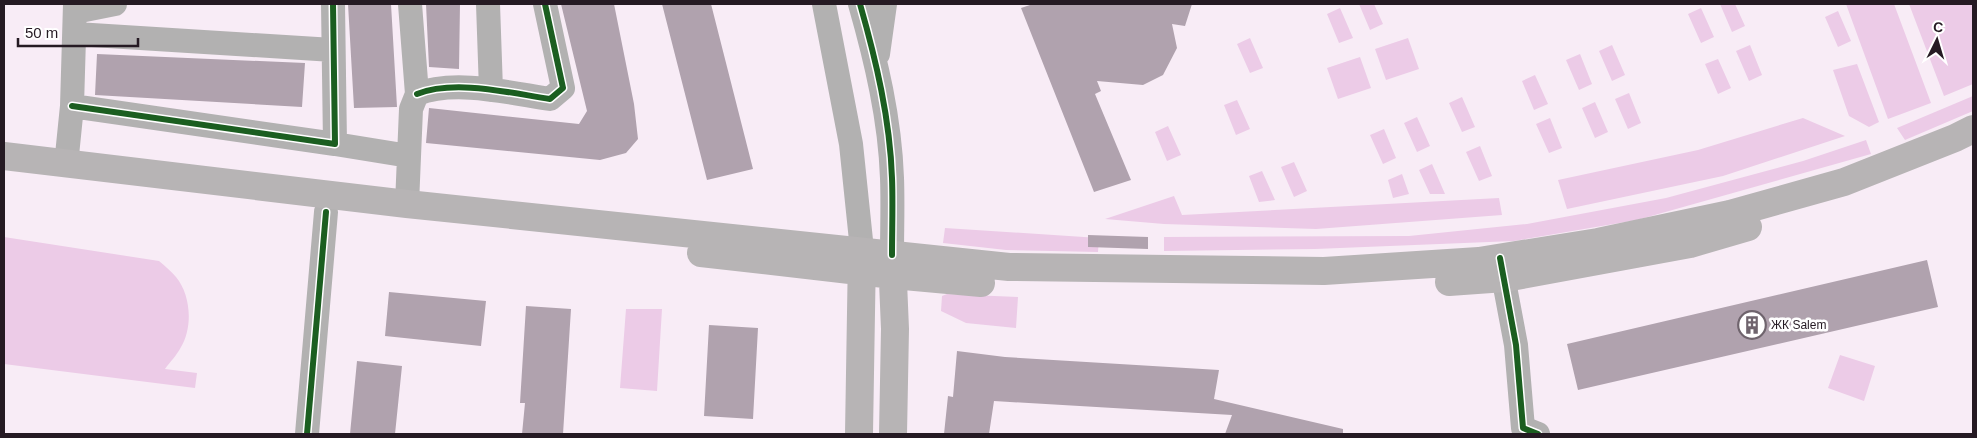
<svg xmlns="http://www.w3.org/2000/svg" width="1977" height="438" font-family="Arial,sans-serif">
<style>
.green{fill:#eccbe7}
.building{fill:#b0a2ae}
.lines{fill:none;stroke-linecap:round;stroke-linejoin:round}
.minor{stroke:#b2b1b1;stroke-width:24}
.major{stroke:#b7b4b5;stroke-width:28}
.cycleway-casing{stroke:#fff;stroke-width:9}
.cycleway{stroke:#1b5e20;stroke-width:6}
.labels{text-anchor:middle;stroke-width:5;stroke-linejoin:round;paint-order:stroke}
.poi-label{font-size:12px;fill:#251a23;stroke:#fff;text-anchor:start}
</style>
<rect width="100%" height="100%" fill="#f8ecf6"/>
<path class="green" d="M1359 4H1374L1383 24 1370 30Z
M1720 4H1735L1745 26 1732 32Z
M1846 4H1894L1931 103 1888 119Z
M1909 4H1973V84L1944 96Z
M1340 8 1353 38 1339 43 1327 14Z
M1701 8 1714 37 1701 43 1688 14Z
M1838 11 1851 41 1838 47 1825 17Z
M1250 38 1263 68 1250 73 1237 44Z
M1408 38 1419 69 1386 80 1375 49Z
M1612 45 1625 75 1612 81 1599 51Z
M1750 45 1762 75 1749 81 1736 51Z
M1580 54 1592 84 1579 90 1566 60Z
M1360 57 1371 88 1338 99 1327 68Z
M1718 59 1731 88 1718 94 1705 64Z
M1857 64 1879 122 1869 127 1849 116 1833 70Z
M1535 75 1548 104 1534 110 1522 81Z
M1629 93 1641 123 1628 129 1615 99Z
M1973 96V111L1905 140 1897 128Z
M1462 97 1475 127 1462 132 1449 103Z
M1237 100 1250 129 1236 135 1224 105Z
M1595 102 1608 132 1595 138 1582 108Z
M1417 117 1430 146 1417 152 1404 123Z
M1550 118 1562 148 1549 153 1536 124Z
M1803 118 1845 136 1723 176 1567 209 1558 180 1698 150Z
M1168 126 1181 155 1167 161 1155 132Z
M1384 129 1396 158 1383 164 1370 135Z
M1866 140 1871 154 1637 220 1514 241 1315 249 1164 251V237L1409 236 1527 224 1666 198 1803 161Z
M1480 146 1492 176 1479 181 1466 152Z
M1294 162 1307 191 1294 197 1281 167Z
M1432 164 1445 194H1430L1419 170Z
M1262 171 1275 200 1259 202 1249 176Z
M1402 174 1409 194 1393 198 1388 180Z
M1174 196 1182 215 1499 198 1502 215 1316 229 1164 224 1105 219Z
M945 228 1099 238 1098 252 1006 250 943 243Z
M4 237 159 261C165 266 171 271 176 277 191 295 193 327 181 347 177 355 170 362 165 369L197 373 195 388 4 364Z
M947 294 1018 297 1016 328 966 323 941 311 942 296Z
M626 309H662L657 391 620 388Z
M1840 355 1875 366 1864 401 1828 388Z"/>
<path class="building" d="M348 4H391L397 107 354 108Z
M426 4H460L459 69 429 67Z
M561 4H614L634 104 638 139 626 153 600 160 426 143 429 108 579 124 587 111Z
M662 4H711L753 169 707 180Z
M1033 4H1192L1185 26 1172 24 1177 48 1163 75 1143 85 1097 81 1101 91 1095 94 1131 180 1094 192 1021 8Z
M97 54 305 63 302 107 95 95Z
M1088 235 1148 237V249L1088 247Z
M1927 260 1938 307 1578 390 1567 344Z
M389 292 486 301 481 346 385 336Z
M526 306 571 309 563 434H522L525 403H520Z
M709 325 758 328 753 419 704 416Z
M957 351 1005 357 1219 370 1214 399 1343 429V434H1225L1232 415 994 401 989 434H944L948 396 953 397Z
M357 361 402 366 395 434H350Z"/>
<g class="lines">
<path class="minor" d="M488 4 491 90
M824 4 851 144 862 250
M860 4C876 60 890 119 892 178 893 203 892 229 892 255
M75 12 115 4
M76 34 333 50
M878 54 885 4
M417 94C455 79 510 93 550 99L563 88 545 4
M72 106 335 144 333 4
M335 144 409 156
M66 165 72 106 75 4
M407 204 411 109 417 94 410 4
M1500 260 1516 345 1523 428 1538 434
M307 434 326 212"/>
<path class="major" d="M4 156 407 204 1009 267 1324 271 1479 261 1598 242 1730 214 1844 182 1955 138 1973 129
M701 253 893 275 981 283
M892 258 895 329 893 434
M1449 282 1505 278 1690 244 1748 227
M859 434 862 252"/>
<defs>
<path id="cycleway" d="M860 4C876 60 890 119 892 178 893 203 892 229 892 255
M417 94C455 79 510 93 550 99L563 88 545 4
M72 106 335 144 333 4
M1500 258 1516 345 1523 428 1538 434
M307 434 326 212"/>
</defs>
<use href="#cycleway" class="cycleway-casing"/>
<use href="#cycleway" class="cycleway"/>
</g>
<defs>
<symbol id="building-ring" viewBox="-11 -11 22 22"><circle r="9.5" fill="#fff" stroke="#6f646d" stroke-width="1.5"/><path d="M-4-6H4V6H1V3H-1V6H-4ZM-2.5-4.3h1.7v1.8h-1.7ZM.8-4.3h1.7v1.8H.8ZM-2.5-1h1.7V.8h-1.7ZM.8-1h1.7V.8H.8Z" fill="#6f646d"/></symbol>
</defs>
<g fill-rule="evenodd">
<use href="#building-ring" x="1736" y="309" width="32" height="32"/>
</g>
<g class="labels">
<g class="poi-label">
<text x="1771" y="329">ЖК Salem</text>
</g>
</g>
<rect width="1977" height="438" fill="none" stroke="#251a23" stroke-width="10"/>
<g transform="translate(1937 40) rotate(5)" stroke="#ffffff" stroke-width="4" paint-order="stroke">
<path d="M0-4L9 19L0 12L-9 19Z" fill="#251a23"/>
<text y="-8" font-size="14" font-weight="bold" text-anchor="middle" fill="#251a23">С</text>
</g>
<path d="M18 38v8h120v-8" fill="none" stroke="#251a23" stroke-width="2.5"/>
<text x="25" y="38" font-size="15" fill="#251a23" stroke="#ffffff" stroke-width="4" paint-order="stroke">50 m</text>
</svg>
